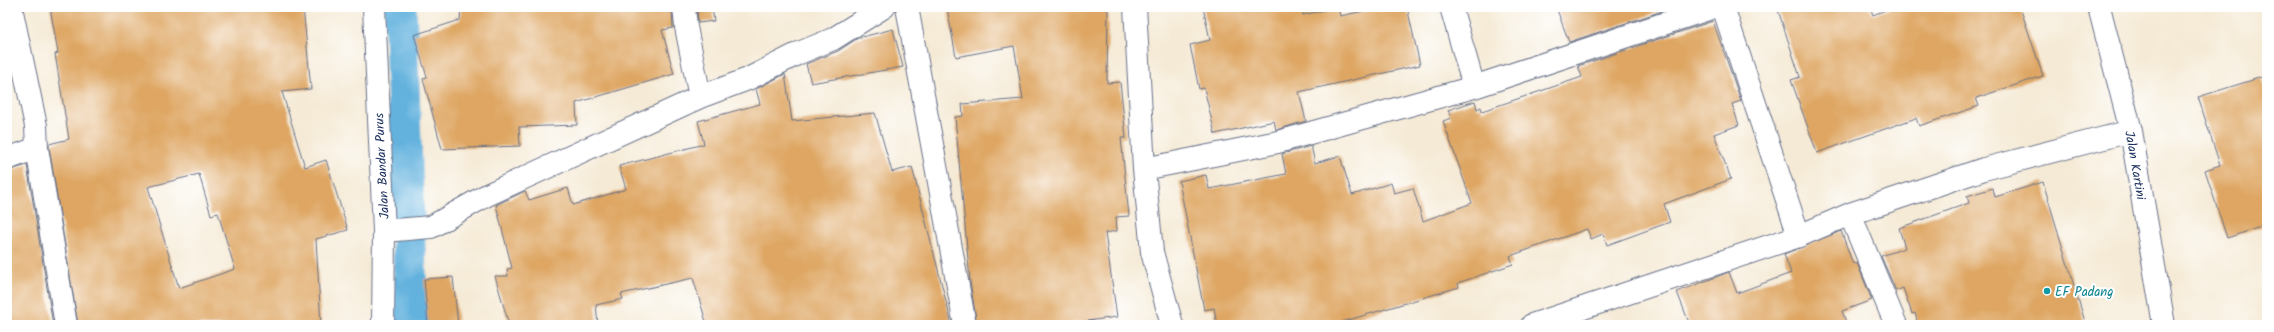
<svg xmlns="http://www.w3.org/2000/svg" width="2274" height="332" font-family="Kalam,sans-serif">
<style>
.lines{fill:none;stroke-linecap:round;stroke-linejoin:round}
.canal{stroke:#64b2de;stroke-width:33}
.building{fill:#dea662;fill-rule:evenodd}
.minor-casing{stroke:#677088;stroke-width:24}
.tertiary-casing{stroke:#677088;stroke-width:24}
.minor{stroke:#fff;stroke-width:22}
.tertiary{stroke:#fff;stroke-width:22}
.culture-dot{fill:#0f9aa8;stroke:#fff;stroke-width:1.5}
.labels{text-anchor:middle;stroke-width:4;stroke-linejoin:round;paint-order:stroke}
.street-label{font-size:13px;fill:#1b2f5e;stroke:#fff}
.culture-label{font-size:13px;fill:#0d838f;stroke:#fff;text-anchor:start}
</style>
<rect width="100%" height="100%" fill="#fff"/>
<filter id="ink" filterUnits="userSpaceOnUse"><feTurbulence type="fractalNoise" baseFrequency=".025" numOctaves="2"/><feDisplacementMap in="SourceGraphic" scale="8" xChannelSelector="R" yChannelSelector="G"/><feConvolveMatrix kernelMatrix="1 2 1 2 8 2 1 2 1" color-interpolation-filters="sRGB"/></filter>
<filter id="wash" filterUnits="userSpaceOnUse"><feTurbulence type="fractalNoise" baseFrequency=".012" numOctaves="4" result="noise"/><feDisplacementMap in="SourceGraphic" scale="16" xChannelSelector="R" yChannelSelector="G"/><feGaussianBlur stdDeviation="0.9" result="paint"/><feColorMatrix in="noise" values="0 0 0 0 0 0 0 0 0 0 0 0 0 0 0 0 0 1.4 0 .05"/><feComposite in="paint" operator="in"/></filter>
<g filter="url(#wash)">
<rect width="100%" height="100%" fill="#f5ead5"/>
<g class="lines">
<path class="canal" d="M400 7 412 325"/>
</g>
<g id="blocks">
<path class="building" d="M50 7H303L311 89 282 92 305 167 326 160 348 230 316 239 321 325H78L49 147V144L69 139 55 54 58 53ZM199 174 211 215 218 213 235 269 179 288 148 187Z
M461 7H672L673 28 662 30 674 74 576 103 577 125 519 127 520 146 442 149 423 79 427 77 414 35 460 20Z
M697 7H712L714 21 698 23Z
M947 7H1108L1107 83 1120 82 1126 138H1121L1129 216 1116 217 1117 231 1105 233 1117 317 1058 325H977L970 281 955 117 963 116 962 104 1023 99 1014 46 956 57Z
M1203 7H1302L1303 15 1338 7 1340 16 1383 7H1407L1420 65 1299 92 1306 121 1276 130 1274 121 1215 134 1204 88 1199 89 1190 45 1210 40Z
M1556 7H1674L1569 42Z
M1777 7H1870L1873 15 1893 7H2020L2043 76 1976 98 1979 106 1919 126 1916 118 1817 153 1791 80 1800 77Z
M1713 21 1741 101 1732 104 1739 125 1714 134 1731 179 1664 204 1670 222 1607 245 1603 234 1591 239 1587 229 1510 256 1513 264 1458 283 1459 287 1332 325H1217L1214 308 1204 310 1179 181 1206 175 1209 189 1286 174 1282 154 1311 146 1315 163 1340 156 1352 195 1391 183 1394 193 1413 188 1423 221 1472 203 1443 121 1451 118 1448 110 1475 101 1477 109 1481 107 1482 111 1582 77 1578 66Z
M893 29 903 67 811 83 806 64 838 51 858 38Z
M785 74 792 121 875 113 892 172 912 167 952 325H707L693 278 621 294 623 299 596 305 598 325H509L495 276H508L507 269 512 268 496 205 525 191 529 200 568 188 573 205 626 189 619 166 704 144 698 121 760 104 756 89Z
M2262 77 2267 91V225L2227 238 2205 170 2220 165 2198 97Z
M27 165 53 325H7V171Z
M2043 182 2086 325H1918L1915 313 1912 314 1903 288 1896 291 1881 256 1905 248 1899 228 1969 203 1967 196 1993 188 1995 197Z
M1841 231 1853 264 1857 263 1872 300 1842 311 1847 325H1690L1677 292 1729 272 1737 293 1791 273 1784 254Z
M453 277 458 325H428L424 279Z"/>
</g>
</g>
<g filter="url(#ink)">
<use href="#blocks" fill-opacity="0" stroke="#677088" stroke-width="1"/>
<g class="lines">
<defs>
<path id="minor" d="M684 7 686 27 700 97
M907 7 965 325
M1135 7 1144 169 1152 252 1172 325
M1451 7 1474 87
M1723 7 1799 236
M2099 7 2131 131 2164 325
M37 148 66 325
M7 159 37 148 36 126 11 7
M1144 169 1278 142 1474 87 1714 7
M1850 214 1896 325
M384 231 431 227 487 195 700 97 748 79 799 53 833 39 884 7
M1532 325 1799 236 1850 214 1984 169 2131 131"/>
<path id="tertiary" d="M374 7 384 231 383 325"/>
</defs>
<use href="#minor" class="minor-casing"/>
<use href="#tertiary" class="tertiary-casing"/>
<use href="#minor" class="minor"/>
<use href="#tertiary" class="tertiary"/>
</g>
</g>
<circle class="culture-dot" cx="2047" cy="291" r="4"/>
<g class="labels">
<g class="street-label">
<text transform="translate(2136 165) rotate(80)" y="5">Jalan Kartini</text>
<text transform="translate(381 166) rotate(-93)" y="5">Jalan Bandar Purus</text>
</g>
<g class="culture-label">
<text x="2055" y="296">EF Padang</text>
</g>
</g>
<rect width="2274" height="332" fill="none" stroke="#fff" stroke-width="24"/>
</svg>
